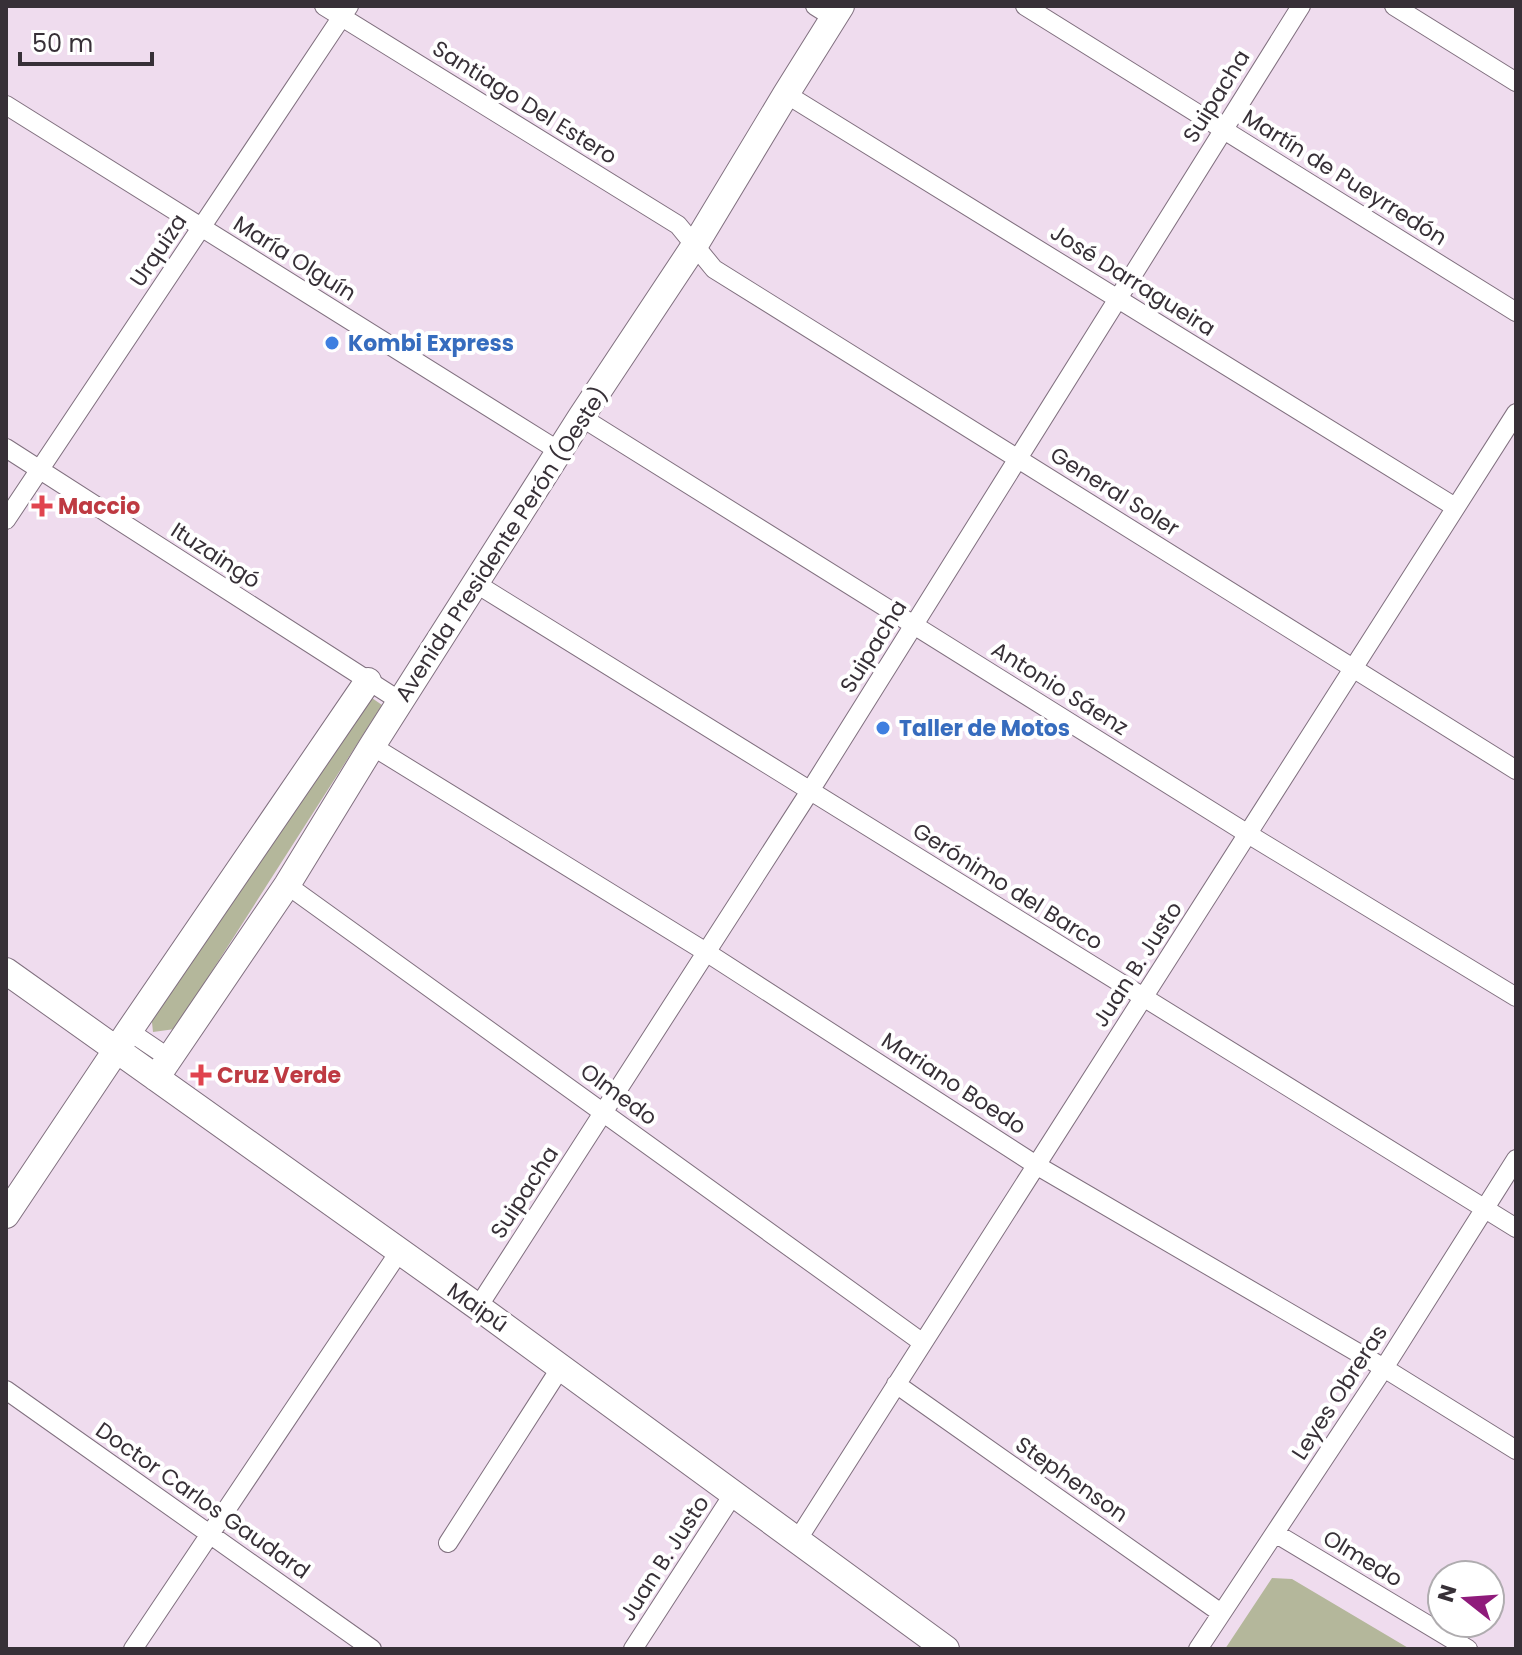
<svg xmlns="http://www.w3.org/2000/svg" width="1522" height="1655" font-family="Poppins,sans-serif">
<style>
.green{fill:#b4b79b}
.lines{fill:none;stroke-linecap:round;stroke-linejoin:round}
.street-casing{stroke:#80707f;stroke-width:20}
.secondary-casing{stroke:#80707f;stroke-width:28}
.street{stroke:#fff;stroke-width:18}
.secondary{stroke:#fff;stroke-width:26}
.shop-dot{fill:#3f7fe0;stroke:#fff;stroke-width:3}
.health-dot{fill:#e0444e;stroke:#fff;stroke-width:3}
.labels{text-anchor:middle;stroke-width:8;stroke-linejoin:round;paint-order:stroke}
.street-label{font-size:22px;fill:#373037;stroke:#fff}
.shop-label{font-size:22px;font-weight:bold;fill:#366cbe;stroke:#fff;text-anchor:start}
.health-label{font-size:22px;font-weight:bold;fill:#be3a42;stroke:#fff;text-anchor:start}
</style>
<rect width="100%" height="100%" fill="#efdcee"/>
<path class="green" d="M369 696 382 705 175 1029 153 1032 151 1013Z
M1272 1578 1292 1579 1410 1649H1225Z"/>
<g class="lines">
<defs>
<path id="street" d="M324 6 678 225 714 269 1516 770
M815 6 834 18
M1025 6 1516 312
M1394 6 1516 82
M786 94 1455 507
M6 105 559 451
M581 417 1248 834 1516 997
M6 448 400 701
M6 520 349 6
M475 583 1516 1228
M372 746 706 952 1036 1165 1384 1368 1516 1450
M287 885 923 1343
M129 1031 169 1058
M478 1307 810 791 1301 6
M896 1384 1221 1613
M6 1390 372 1649
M1275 1533 1468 1649
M798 1539 1516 413
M448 1543 561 1367
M133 1649 399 1252
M633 1649 734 1493
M1198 1649 1384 1368 1516 1159"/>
<path id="secondary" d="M6 971 478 1307 946 1649
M156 1078 287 885 372 746 581 417 695 245 786 94 841 6
M6 1215 129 1031 368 681"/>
</defs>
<use href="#street" class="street-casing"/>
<use href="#secondary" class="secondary-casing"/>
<use href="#street" class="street"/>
<use href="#secondary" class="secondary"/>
</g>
<g class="shop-dot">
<circle cx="332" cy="343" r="8"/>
<circle cx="883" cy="728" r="8"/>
</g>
<g class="health-dot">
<path d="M38 494h8v8h8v8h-8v8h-8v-8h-8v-8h8z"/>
<path d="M197 1063h8v8h8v8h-8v8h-8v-8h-8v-8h8z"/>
</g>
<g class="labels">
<g class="street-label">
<text transform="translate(1216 96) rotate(-58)" y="8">Suipacha</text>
<text transform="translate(525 102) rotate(32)" y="8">Santiago Del Estero</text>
<text transform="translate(1345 177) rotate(32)" y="8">Martín de Pueyrredón</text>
<text transform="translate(158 250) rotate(-56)" y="8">Urquiza</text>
<text transform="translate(295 258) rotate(32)" y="8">María Olguín</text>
<text transform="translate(1133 280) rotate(32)" y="8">José Darragueira</text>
<text transform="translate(1115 491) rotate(32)" y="8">General Soler</text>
<text transform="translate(501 544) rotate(-57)" y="8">Avenida Presidente Perón (Oeste)</text>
<text transform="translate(216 555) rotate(33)" y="8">Ituzaingó</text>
<text transform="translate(873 646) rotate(-58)" y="8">Suipacha</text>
<text transform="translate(1060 688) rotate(32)" y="8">Antonio Sáenz</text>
<text transform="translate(1008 886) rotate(32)" y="8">Gerónimo del Barco</text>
<text transform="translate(1137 964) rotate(-57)" y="8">Juan B. Justo</text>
<text transform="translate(954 1083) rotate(33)" y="8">Mariano Boedo</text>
<text transform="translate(619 1094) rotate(36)" y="8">Olmedo</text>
<text transform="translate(524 1192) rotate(-57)" y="8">Suipacha</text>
<text transform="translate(478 1307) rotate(35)" y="8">Maipú</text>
<text transform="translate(1339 1392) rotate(-57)" y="8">Leyes Obreras</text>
<text transform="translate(1072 1479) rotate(35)" y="8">Stephenson</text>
<text transform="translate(203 1500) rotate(35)" y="8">Doctor Carlos Gaudard</text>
<text transform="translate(664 1558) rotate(-57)" y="8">Juan B. Justo</text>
<text transform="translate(1363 1558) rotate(31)" y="8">Olmedo</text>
</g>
<g class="shop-label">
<text x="348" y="351">Kombi Express</text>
<text x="899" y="736">Taller de Motos</text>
</g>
<g class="health-label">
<text x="58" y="514">Maccio</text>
<text x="217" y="1083">Cruz Verde</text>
</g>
</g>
<rect width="1522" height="1655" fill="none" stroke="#373037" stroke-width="16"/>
<g transform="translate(1466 1599) rotate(287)"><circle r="38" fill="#ffffff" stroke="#afacaf" stroke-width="2"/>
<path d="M0-6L14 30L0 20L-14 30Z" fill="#8f1b7b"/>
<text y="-12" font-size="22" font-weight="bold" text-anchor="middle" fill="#373037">N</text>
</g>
<path d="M20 52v12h132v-12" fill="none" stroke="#373037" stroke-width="4"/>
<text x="32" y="52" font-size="24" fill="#373037" stroke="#ffffff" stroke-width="6" paint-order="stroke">50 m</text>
</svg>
